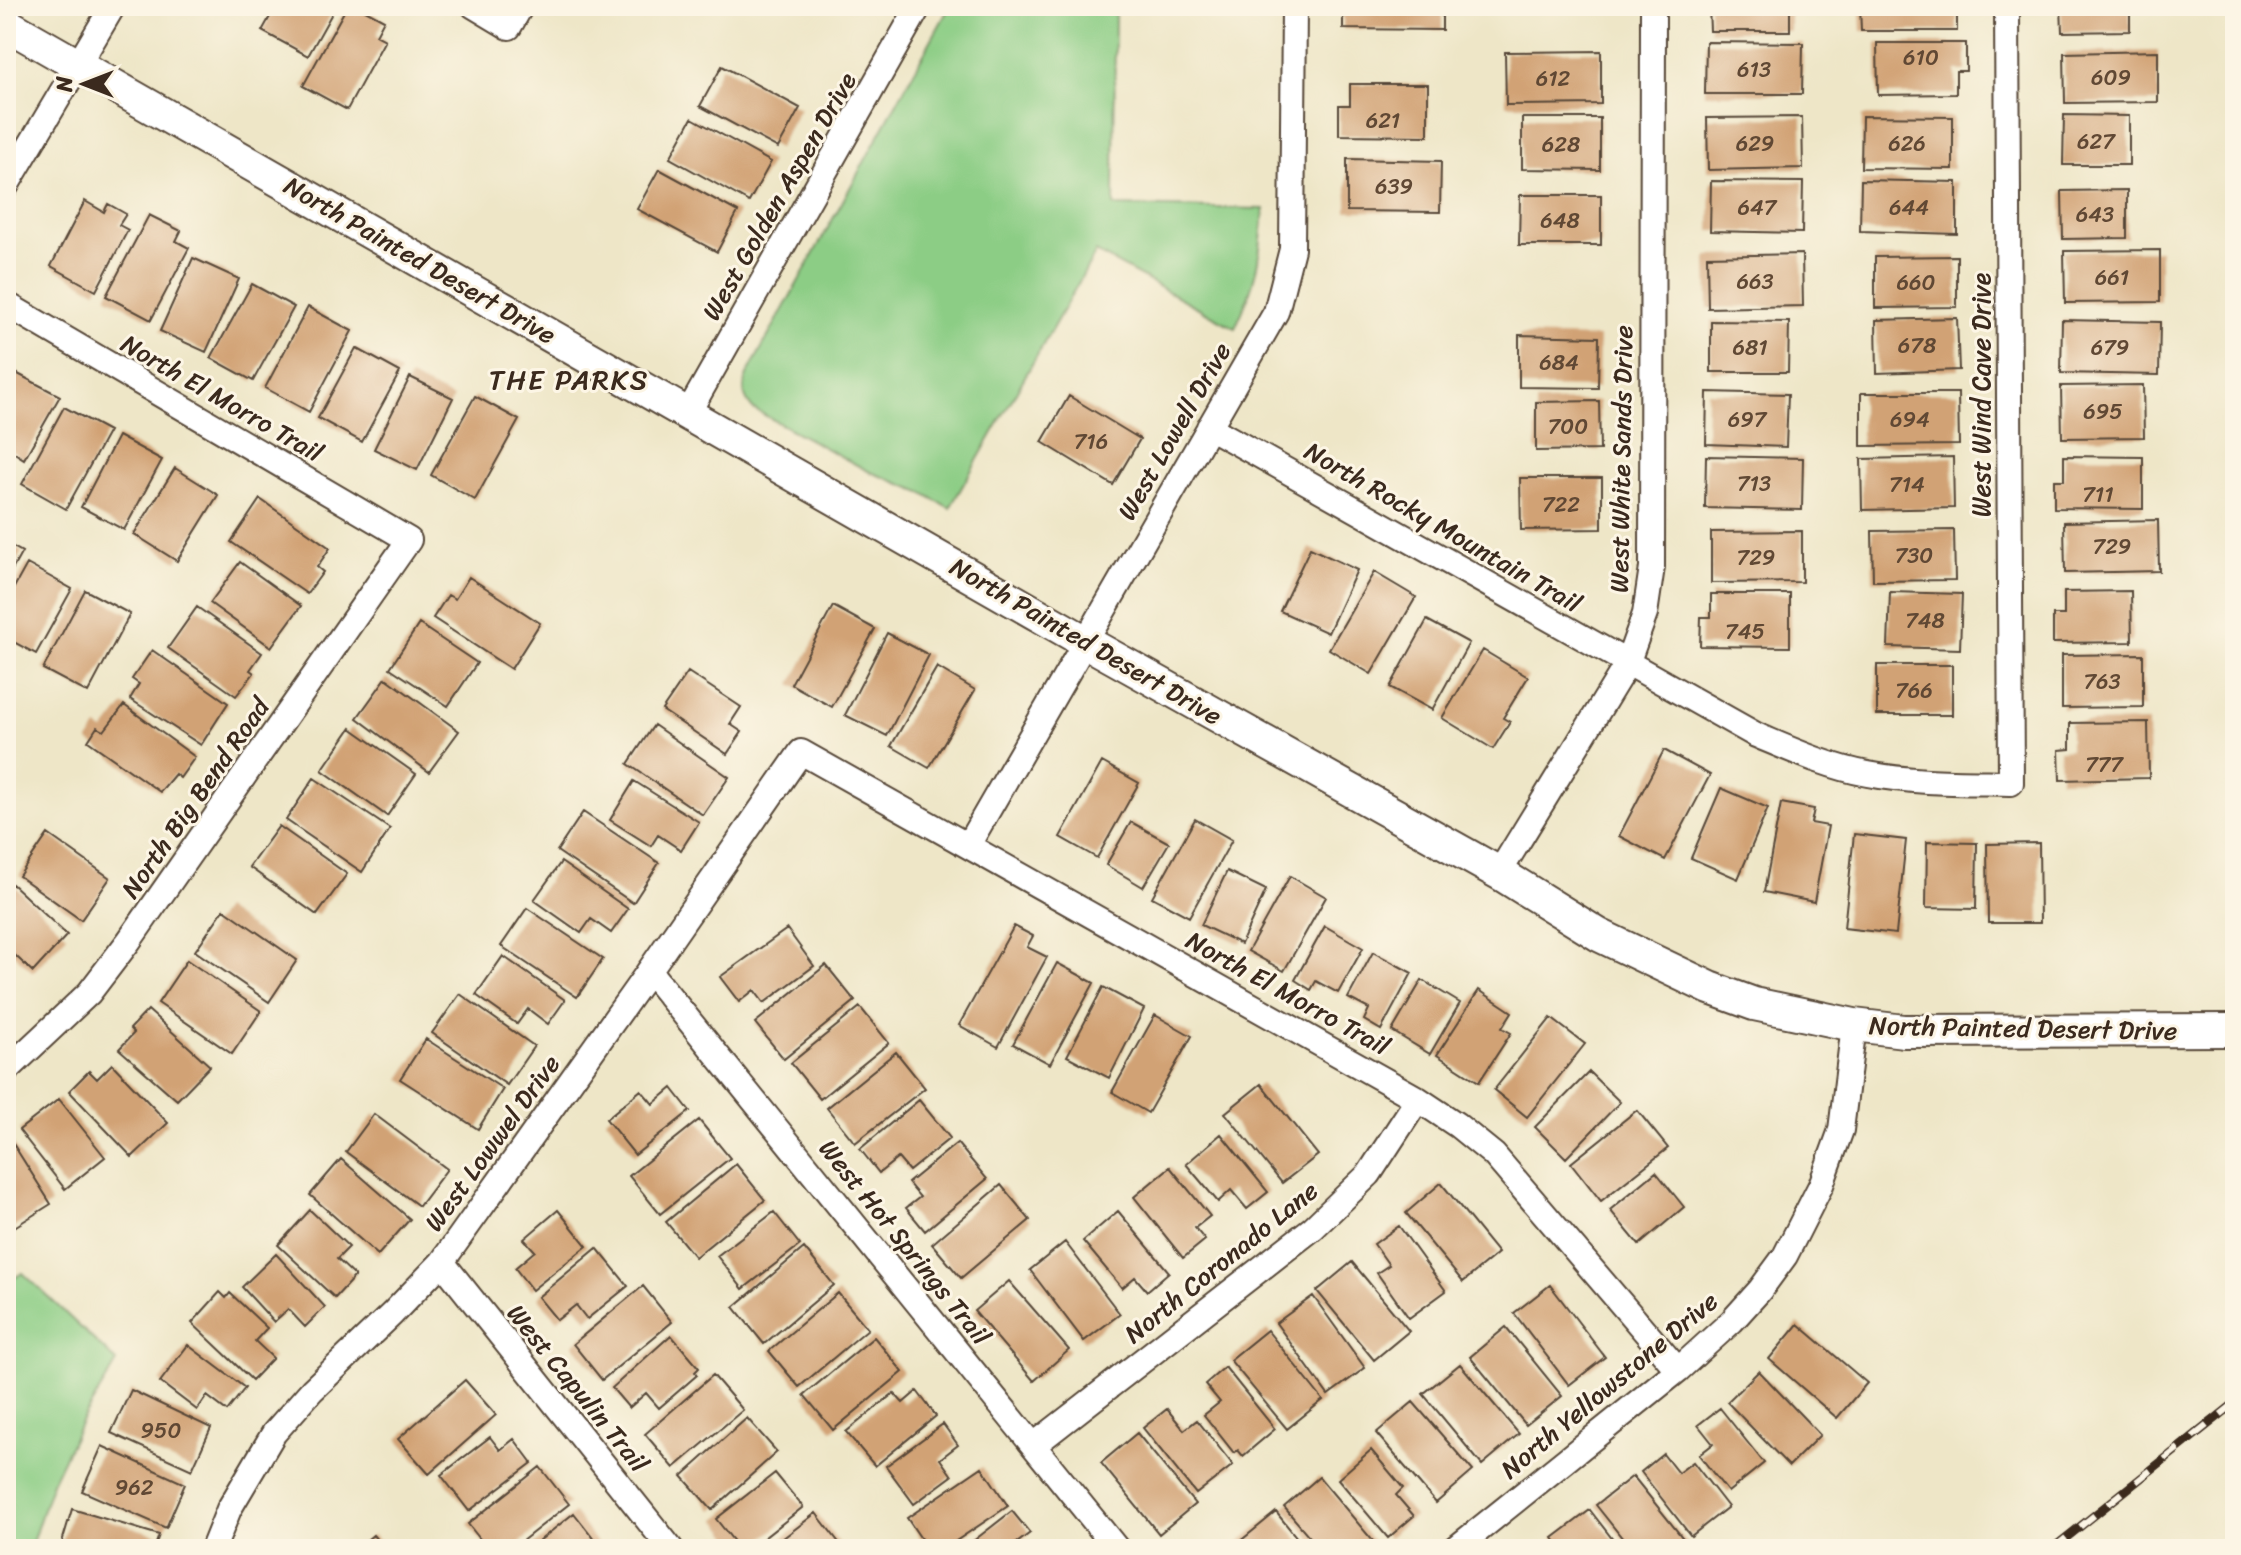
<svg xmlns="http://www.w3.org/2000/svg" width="2241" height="1555" font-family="Sriracha,sans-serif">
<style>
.green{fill:#8ccd85;stroke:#647c52;stroke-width:2}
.building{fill:#d1a274}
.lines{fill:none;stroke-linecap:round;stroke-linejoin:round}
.minor-casing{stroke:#564637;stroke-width:28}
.tertiary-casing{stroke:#564637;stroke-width:36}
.minor{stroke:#fff;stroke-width:24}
.tertiary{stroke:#fff;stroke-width:32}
.rail-casing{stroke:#3b2a1e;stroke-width:9}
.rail{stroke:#fcf5e5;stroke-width:6;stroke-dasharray:18;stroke-linecap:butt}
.labels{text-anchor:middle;stroke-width:6;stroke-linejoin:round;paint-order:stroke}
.number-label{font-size:22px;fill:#604834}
.street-label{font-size:26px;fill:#3b2a1e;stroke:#fcf5e5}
.neighbourhood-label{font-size:28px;letter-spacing:2px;fill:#3b2a1e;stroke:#fcf5e5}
</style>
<rect width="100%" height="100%" fill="#fcf5e5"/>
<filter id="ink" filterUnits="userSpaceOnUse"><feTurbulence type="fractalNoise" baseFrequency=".0125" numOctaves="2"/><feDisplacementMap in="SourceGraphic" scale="16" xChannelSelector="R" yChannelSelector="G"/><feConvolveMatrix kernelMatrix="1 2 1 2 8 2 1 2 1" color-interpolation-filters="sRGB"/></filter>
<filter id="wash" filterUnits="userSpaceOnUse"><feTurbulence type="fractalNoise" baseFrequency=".006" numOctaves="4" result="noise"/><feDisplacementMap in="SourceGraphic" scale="32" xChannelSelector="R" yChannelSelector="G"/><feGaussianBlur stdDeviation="1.8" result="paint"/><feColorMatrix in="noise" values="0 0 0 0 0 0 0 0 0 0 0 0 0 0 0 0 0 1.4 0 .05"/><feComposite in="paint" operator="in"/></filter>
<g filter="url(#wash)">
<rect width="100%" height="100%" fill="#eee6c7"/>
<path class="green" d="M950 6H1115L1114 206 1264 209C1260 258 1257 282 1235 328L1096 252 950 508 921 492 868 471 753 409C743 398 742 389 747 375Z
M23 1273 117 1362 81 1422 51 1485 30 1549H6V1282Z"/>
<g id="blocks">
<path class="building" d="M276 6H336L308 56 262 31Z
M347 6H358L384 20 376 35 385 40 347 110 303 86Z
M1343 6H1442V30L1343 29Z
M1709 6H1790V31H1710Z
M1860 6H1957V31H1861Z
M2061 6H2130V31L2062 32Z
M1706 42 1803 43 1802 94H1705Z
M1877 43H1966V71H1956V94L1878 95Z
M1601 51V104L1506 105 1505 52Z
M2158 51V102L2065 103 2064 53Z
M722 66 800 108 778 148 700 106Z
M1350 84H1428V136L1339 135V105H1350Z
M2064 115 2129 116V165H2063Z
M1862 116 1953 117V169L1861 168Z
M1802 117 1803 168 1708 170 1707 118Z
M692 118 771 162 749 202 670 158Z
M1522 118H1600V170L1522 169Z
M1347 159 1441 161 1440 212 1347 211Z
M659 169 738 212 717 252 637 209Z
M1861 180 1957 182V234L1860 231Z
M1711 181 1803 182 1802 233 1710 231Z
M2127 190V238L2063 239 2062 191Z
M1520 195H1601V245H1519Z
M85 201 104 212 108 204 126 214 119 225 128 230 96 291 51 266Z
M149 215 181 231 176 241 189 248 151 320 106 296Z
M2160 250V302L2065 303 2064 251Z
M1802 254 1803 306 1708 308 1707 256Z
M1957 256V307L1875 308V257Z
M193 258 239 279 206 352 160 331Z
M252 284 294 307 253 381 211 358Z
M308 307 352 331 309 412 265 388Z
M1957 318 1959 370 1877 373 1876 320Z
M2062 320 2160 322 2159 375 2061 373Z
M1711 321 1789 322 1788 372H1711Z
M1519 335 1599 337 1598 388 1519 387Z
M356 348 400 372 362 442 318 418Z
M16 373 60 396 24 459 10 450 6 459V390Z
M410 377 453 398 417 470 374 449Z
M2143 385 2144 437 2062 438 2061 386Z
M1707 392 1788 394 1786 447 1706 444Z
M1861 393H1958L1959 445 1861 446Z
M475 396 519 420 475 500 431 475Z
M1069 396 1140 439 1113 485 1042 442Z
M1599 401 1600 450 1536 451V402Z
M64 407 109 431 66 509 22 484Z
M118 436 162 460 124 530 81 507Z
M1706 456 1803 458 1802 510 1705 508Z
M2064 456 2143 457V509L2054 508V480H2064Z
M1953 457 1954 508 1862 510 1861 459Z
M175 468 218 495 177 561 134 534Z
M1520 478H1602V529L1521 530Z
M260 499 330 548 317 567 323 572 307 594 231 542Z
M2158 520 2159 571 2065 573 2064 522Z
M1954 530 1955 580 1873 581 1872 531Z
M1802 531V582L1711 583V532Z
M6 543 22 552 6 581Z
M1310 548 1357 570 1328 633 1280 611Z
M240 562 301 606 271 647 210 603Z
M27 564 72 589 36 654 6 638V602Z
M1374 572 1416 597 1371 674 1329 649Z
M469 577 540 623 511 669 433 618 448 595 455 599Z
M85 590 130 614 88 693 43 669Z
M2131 591 2132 642 2053 643V615H2064V592Z
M1890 592 1962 594 1960 649 1888 647Z
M1711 594H1790V647L1700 646 1701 617H1711Z
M833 606 875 629 832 707 791 684Z
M197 607 262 653 250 670 254 673 236 696 168 648Z
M1427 620 1469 643 1432 710 1390 687Z
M419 624 477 663 448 706 390 668Z
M887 633 929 655 887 736 845 715Z
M152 650 228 703 201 745 130 699 139 684 132 679Z
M1483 650 1528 677 1503 718 1510 722 1493 749 1442 718Z
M2143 654V707L2062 708V655Z
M1877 665H1952V715H1877Z
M937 667 975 690 929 768 891 746Z
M688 672 741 707 730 724 742 732 727 754 662 710Z
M386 678 459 731 429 772 357 718Z
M124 705 195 757 180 778 175 774 160 792 88 741 97 727 104 731Z
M2148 722 2149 778 2060 780 2059 750 2070 749V723Z
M654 725 729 777 703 815 628 764Z
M351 728 416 774 387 816 322 770Z
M1664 750 1710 775 1665 860 1619 836Z
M1102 762 1139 783 1097 858 1060 837Z
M314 778 390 829 362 872 286 820Z
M634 781 699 822 681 850 658 835 651 846 610 820Z
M1721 788 1768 808 1738 879 1691 858Z
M1781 803 1814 809 1811 823 1828 826 1814 902 1764 892Z
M583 812 659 863 633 903 557 851Z
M1195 819 1232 840 1189 917 1152 897Z
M1131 822 1169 843 1143 887 1106 865Z
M279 826 347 874 317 915 249 867Z
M48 834 110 878 81 920 19 876Z
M1854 834 1906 840 1896 934 1844 928Z
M1927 842 1977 843 1976 909 1926 908Z
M2039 843 2040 923H1988L1987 844Z
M561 862 628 909 611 933 591 919 581 933 534 900Z
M1227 871 1266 890 1241 944 1201 925Z
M1290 876 1326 897 1284 971 1248 951Z
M12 884 67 935 33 972 6 947V891Z
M527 908 603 959 577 997 501 946Z
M224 909 297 960 269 1002 195 951Z
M1014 926 1033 936 1027 947 1047 957 998 1047 959 1025Z
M1325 926 1363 948 1338 993 1316 981 1311 990 1295 980Z
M787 929 814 966 764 1003 754 990 739 1002 720 977Z
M1373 952 1412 973 1381 1030 1364 1020 1369 1009 1348 998Z
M503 956 565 1000 548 1024 528 1009 517 1024 476 995Z
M187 960 261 1011 232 1054 158 1003Z
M1057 963 1094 983 1050 1064 1013 1044Z
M826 965 855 1001 784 1059 755 1023Z
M1422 980 1460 1003 1430 1054 1392 1031Z
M1103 987 1144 1009 1109 1078 1067 1056Z
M1479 990 1512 1012 1502 1028 1511 1033 1479 1082 1437 1055Z
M460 994 534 1046 507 1085 432 1033Z
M860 1007 889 1043 820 1099 791 1063Z
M148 1010 210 1066 177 1100 119 1049 134 1033 130 1029Z
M1155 1015 1192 1036 1148 1113 1112 1092Z
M1551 1018 1585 1044 1527 1117 1494 1090Z
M426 1039 503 1089 478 1129 400 1079Z
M896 1052 925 1088 855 1143 827 1108Z
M112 1064 168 1123 132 1157 69 1091 89 1071 97 1079Z
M1589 1072 1620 1102 1566 1158 1535 1127Z
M1261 1084 1318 1155 1282 1183 1225 1113Z
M672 1088 690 1111 635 1155 606 1119 641 1090 653 1104Z
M59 1099 105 1157 65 1189 19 1130Z
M919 1100 950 1138 909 1171 898 1158 879 1173 860 1149Z
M1637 1110 1668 1148 1601 1201 1571 1163Z
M374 1114 447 1169 419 1206 346 1152Z
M699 1120 730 1158 660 1214 629 1176Z
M1221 1134 1268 1192 1247 1209 1231 1190 1218 1202 1186 1164Z
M10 1139 51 1204 8 1231 6 1228V1141Z
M957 1143 987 1179 925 1231 906 1208 920 1197 908 1183Z
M341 1159 410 1219 378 1255 310 1195Z
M736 1164 765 1200 695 1257 666 1222Z
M1170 1167 1210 1216 1195 1228 1205 1240 1183 1258 1134 1197Z
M1656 1172 1684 1207 1639 1245 1610 1210Z
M1441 1183 1498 1253 1463 1282 1406 1213Z
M1001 1185 1030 1220 961 1278 932 1244Z
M310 1210 349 1247 337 1259 355 1276 335 1298 278 1245Z
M558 1210 587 1246 532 1290 515 1268 535 1251 524 1239Z
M1118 1211 1169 1272 1147 1291 1135 1277 1122 1288 1083 1241Z
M774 1212 800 1245 743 1289 717 1256Z
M1399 1226 1446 1291 1409 1318 1377 1273 1389 1265 1374 1244Z
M1065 1242 1120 1314 1084 1341 1030 1270Z
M597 1248 628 1286 587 1319 576 1305 557 1320 538 1297Z
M804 1248 834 1285 764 1344 734 1307Z
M276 1254 325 1307 305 1327 288 1309 274 1322 242 1287Z
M1352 1262 1409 1331 1374 1360 1317 1291Z
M1009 1281 1069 1350 1034 1381 974 1311Z
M1550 1285 1605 1357 1569 1385 1514 1313Z
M643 1286 672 1322 602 1380 573 1344Z
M220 1292 226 1298 230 1293 267 1328 255 1341 273 1358 252 1380 192 1323Z
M838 1293 868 1329 799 1387 769 1351Z
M1313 1296 1365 1368 1328 1395 1276 1323Z
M1798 1324 1867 1383 1837 1418 1769 1359Z
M1506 1327 1562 1396 1526 1425 1470 1357Z
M1267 1330 1323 1400 1287 1429 1230 1360Z
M671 1335 699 1368 695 1372 697 1375 659 1408 646 1393 629 1408 612 1388Z
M874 1337 903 1372 833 1430 804 1395Z
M188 1345 245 1388 227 1411 207 1396 197 1410 160 1382Z
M1460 1364 1519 1434 1482 1465 1423 1394Z
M1225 1367 1275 1429 1243 1456 1238 1450 1234 1453 1204 1415 1220 1402 1205 1384Z
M1759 1371 1820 1435 1789 1466 1727 1402Z
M713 1375 743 1410 674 1468 645 1434Z
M465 1380 496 1415 429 1474 398 1439Z
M131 1390 211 1428 192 1470 111 1433Z
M917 1391 936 1416 875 1466 846 1432 894 1393 903 1403Z
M1413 1402 1473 1471 1436 1503 1376 1433Z
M1720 1408 1764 1463 1728 1492 1699 1455 1713 1444 1698 1425Z
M1167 1409 1184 1430 1197 1420 1233 1465 1196 1494 1143 1428Z
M747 1418 777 1452 712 1510 682 1476Z
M943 1424 958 1445 940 1459 952 1476 914 1504 886 1466Z
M1137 1433 1195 1504 1159 1534 1101 1463Z
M490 1437 500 1450 514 1439 532 1463 469 1511 441 1475Z
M102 1446 185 1484 166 1528 82 1491Z
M1371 1450 1403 1488 1396 1495 1414 1516 1388 1538 1338 1479Z
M1663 1454 1678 1473 1693 1462 1728 1507 1691 1536 1641 1472Z
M540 1467 569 1504 512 1549H488L468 1524Z
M982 1467 1008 1506 944 1549H928L907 1518Z
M775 1473 803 1507 750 1549H740L716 1519Z
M1633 1476 1690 1547 1687 1549H1631L1596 1505Z
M1319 1477 1378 1547 1376 1549H1320L1284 1507Z
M72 1509 159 1535 154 1549H60Z
M1590 1510 1620 1549H1561L1553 1538Z
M1012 1511 1030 1533 1009 1549H963Z
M1276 1512 1306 1549H1243L1238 1543Z
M574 1513 602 1549H529Z
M816 1513 844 1549H769Z
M373 1535 385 1549H356Z"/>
</g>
</g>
<g filter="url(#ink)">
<use href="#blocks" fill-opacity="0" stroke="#564637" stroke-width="2"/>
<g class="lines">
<defs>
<path id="minor" d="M474 6 509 27 521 6
M6 186 113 6
M6 304 409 540 128 942 89 993 6 1071
M688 413 919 6
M1209 427 1756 735C1792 750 1829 767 1868 774 1915 783 1963 782 2011 783L2007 6
M968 845 1276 312 1292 249 1294 6
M1499 873 1627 664 1645 614 1652 567 1653 6
M649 971 1117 1549
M442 1262 671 1549
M1034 1445 1313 1228 1369 1174 1418 1099
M213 1549 229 1509 274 1433 312 1390 392 1314 442 1262 649 971 801 752 1418 1099 1457 1125 1494 1155 1678 1370
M1455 1549 1678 1370 1732 1321 1760 1290 1785 1256 1821 1185 1841 1130 1854 1025"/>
<path id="tertiary" d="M6 24 1084 641 1499 873 1599 935 1710 988 1754 1004 1854 1025 1904 1031 2235 1030"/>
</defs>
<use href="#minor" class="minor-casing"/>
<use href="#tertiary" class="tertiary-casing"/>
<use href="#minor" class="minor"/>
<use href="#tertiary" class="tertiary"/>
<defs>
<path id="rail" d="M2052 1549 2235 1403"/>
</defs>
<use href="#rail" class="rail-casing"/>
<use href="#rail" class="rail"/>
</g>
</g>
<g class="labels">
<g class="number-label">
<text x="1921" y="65">610</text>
<text x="1754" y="77">613</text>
<text x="2111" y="85">609</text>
<text x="1553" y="86">612</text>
<text x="1383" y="128">621</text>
<text x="2096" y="149">627</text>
<text x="1755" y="151">629</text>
<text x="1907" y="151">626</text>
<text x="1561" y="152">628</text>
<text x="1394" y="194">639</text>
<text x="1757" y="215">647</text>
<text x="1909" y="215">644</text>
<text x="2095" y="222">643</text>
<text x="1560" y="228">648</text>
<text x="2112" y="285">661</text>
<text x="1755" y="289">663</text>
<text x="1916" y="290">660</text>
<text x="1917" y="353">678</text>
<text x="1750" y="355">681</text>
<text x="2110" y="355">679</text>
<text x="1559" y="370">684</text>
<text x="2103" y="419">695</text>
<text x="1747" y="427">697</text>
<text x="1910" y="427">694</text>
<text x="1568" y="434">700</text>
<text x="1091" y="449">716</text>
<text x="1754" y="491">713</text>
<text x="1907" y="492">714</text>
<text x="2098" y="502">711</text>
<text x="1561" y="512">722</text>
<text x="2112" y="554">729</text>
<text x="1914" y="563">730</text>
<text x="1756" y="565">729</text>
<text x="1925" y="628">748</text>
<text x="1745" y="639">745</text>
<text x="2102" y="689">763</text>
<text x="1914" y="698">766</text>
<text x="2104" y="772">777</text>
<text x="161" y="1438">950</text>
<text x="134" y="1495">962</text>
</g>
<g class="street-label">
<text transform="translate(779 196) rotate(-60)" y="9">West Golden Aspen Drive</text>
<text transform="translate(420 260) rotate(30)" y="9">North Painted Desert Drive</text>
<text transform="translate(1981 395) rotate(-90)" y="9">West Wind Cave Drive</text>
<text transform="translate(222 398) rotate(30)" y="9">North El Morro Trail</text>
<text transform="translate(1174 431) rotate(-60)" y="9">West Lowell Drive</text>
<text transform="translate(1621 459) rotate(-89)" y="9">West White Sands Drive</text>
<text transform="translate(1443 527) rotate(30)" y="9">North Rocky Mountain Trail</text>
<text transform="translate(1086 641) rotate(30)" y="9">North Painted Desert Drive</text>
<text transform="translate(195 798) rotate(-55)" y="9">North Big Bend Road</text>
<text transform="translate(1288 993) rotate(29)" y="9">North El Morro Trail</text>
<text transform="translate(2023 1028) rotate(1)" y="9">North Painted Desert Drive</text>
<text transform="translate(492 1143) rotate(-54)" y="9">West Lowwel Drive</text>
<text transform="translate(905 1242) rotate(51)" y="9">West Hot Springs Trail</text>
<text transform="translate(1221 1262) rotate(-39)" y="9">North Coronado Lane</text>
<text transform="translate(1609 1385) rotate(-40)" y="9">North Yellowstone Drive</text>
<text transform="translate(578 1388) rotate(51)" y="9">West Capulin Trail</text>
</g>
<g class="neighbourhood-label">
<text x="569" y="389">THE PARKS</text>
</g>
</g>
<rect width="2241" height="1555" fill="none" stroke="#fcf5e5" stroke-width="32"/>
<g transform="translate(84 84) rotate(270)" stroke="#fcf5e5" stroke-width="6" paint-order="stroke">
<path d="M0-6L14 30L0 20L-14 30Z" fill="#3b2a1e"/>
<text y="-12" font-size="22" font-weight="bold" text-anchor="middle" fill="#3b2a1e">N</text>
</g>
</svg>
